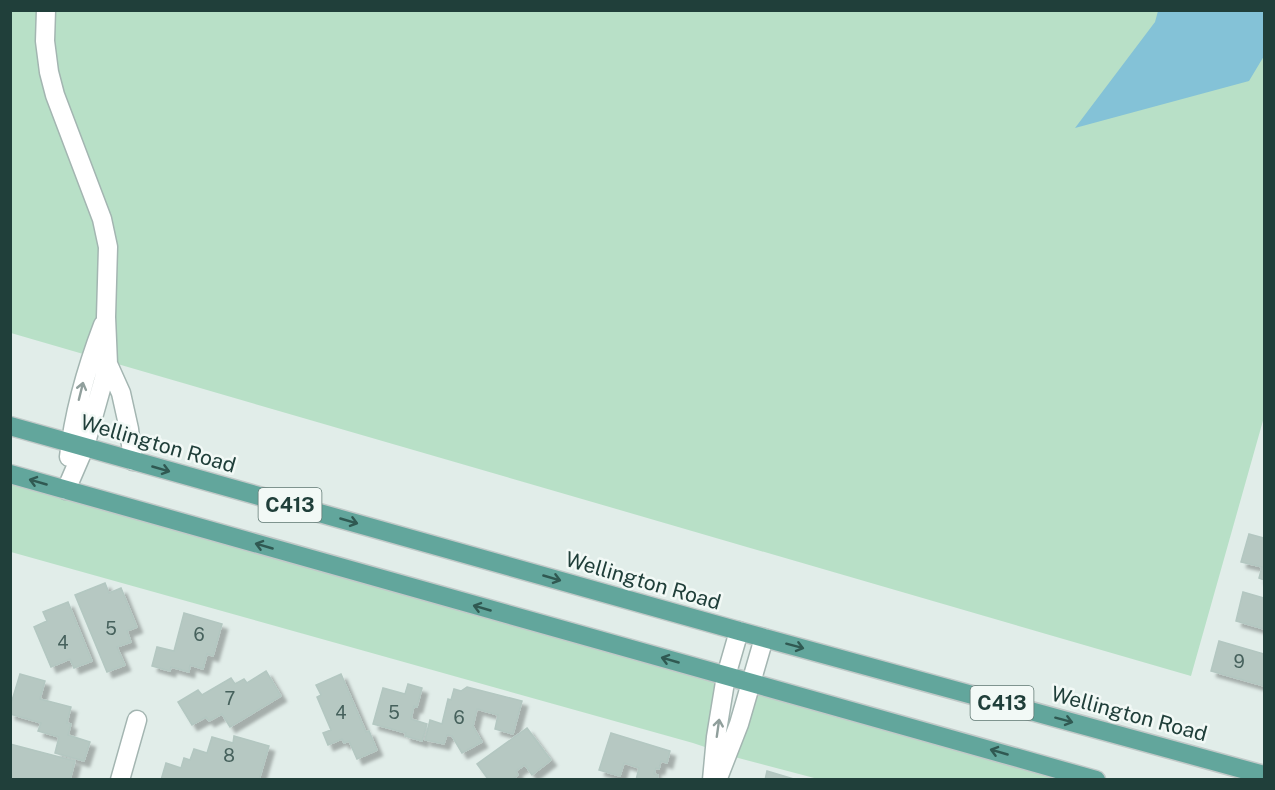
<svg xmlns="http://www.w3.org/2000/svg" width="1275" height="790" font-family="'Public Sans',sans-serif">
<style>
.green{fill:#b8e0c7}
.water{fill:#84c2d7}
.building{fill:#b6c8c2;stroke:#b3c7c1;stroke-width:1.5;filter:url(#shadow)}
.lines{fill:none;stroke-linecap:round;stroke-linejoin:round}
.minor-casing{stroke:#a3b5b1;stroke-width:21}
.primary-casing{stroke:#c1c9c8;stroke-width:21}
.minor{stroke:#fff;stroke-width:18}
.primary{stroke:#62a69c;stroke-width:18}
.oneway{stroke:#909f9c}
.oneway2{stroke:#305952}
.labels{text-anchor:middle;stroke-width:5;stroke-linejoin:round;paint-order:stroke}
.number-label{font-size:18px;fill:#46615c}
.shield{fill:#f2f9f6;stroke:#5f7772;stroke-width:1.5}
.shield-label{font-size:20px;font-weight:bold;fill:#203f3a}
.street-label{font-size:21px;fill:#203f3a;stroke:#f2f9f6}
</style>
<defs>
<filter id="shadow"><feDropShadow dx="5.5" dy="5.5" stdDeviation="1.5" flood-color="#0004"/></filter>
</defs>
<rect width="100%" height="100%" fill="#e1ede9"/>
<path class="green" d="M10 11H1264V417L1191 676 11 333Z
M10 474 726 676 723 753 693 743 11 552Z
M751 682 1096 779H818L727 755Z"/>
<path class="water" d="M1158 11H1264V56L1249 81 1075 128 1155 22Z"/>
<path class="building" d="M1249 534 1264 538V580L1259 578 1262 567 1241 562Z
M105 583 109 593 121 588 137 627 127 631 131 642 117 647 125 665 107 672 75 595Z
M1243 592 1264 598V629L1236 621Z
M68 602 92 661 74 668 70 659 51 667 34 627 47 621 43 612Z
M184 613 222 624 213 656 207 654 203 669 190 665 189 672 171 667 170 671 152 666 157 647 174 651Z
M1219 641 1264 654V686L1211 671Z
M266 671 281 696 230 727 222 714 209 721 206 717 192 725 178 702 198 690 202 695 231 678 235 684 244 679 247 683Z
M20 674 45 681 40 699 71 707 67 723 71 724 68 735 90 742 84 761 55 753 59 737 38 731 41 723 10 714V707Z
M341 674 366 732 369 731 377 750 357 759 349 741 344 743 342 739 328 745 323 733 331 730 317 697 321 695 316 685Z
M408 684 422 688 417 707 414 706 411 719 427 724 422 741 405 736 406 733 373 724 383 688 405 694Z
M467 687 522 701 513 734 495 729 498 715 477 709 473 726 482 742 462 753 452 736 447 735 444 744 425 740 430 720 442 724 448 699 451 700 454 689 461 691Z
M527 728 551 760 532 775 525 765 516 771 518 775 512 780H487L488 779 477 764Z
M611 733 670 751 667 763 661 761 659 769 656 768 654 774 658 775 657 780H636L639 768 624 763 620 776 599 770Z
M234 736 269 746 259 780H161L166 763 181 768 184 758 190 760 194 749 207 753 212 737 233 743Z
M10 744 75 761 70 780H10Z
M767 771 797 780H765Z"/>
<g class="lines">
<defs>
<path id="minor" d="M46 10 45 41 49 72 55 95 102 219 108 247 106 317 108 364 85 446 66 490
M108 364 121 393 129 429 133 461
M69 457C74 411 87 367 103 325
M718 778 739 724 764 638
M120 780 137 720
M712 780 716 737 726 676 739 631"/>
<path id="primary" d="M10 426 739 631 1264 775
M10 474 1096 780"/>
</defs>
<use href="#minor" class="minor-casing"/>
<use href="#primary" class="primary-casing"/>
<use href="#minor" class="minor"/>
<use href="#primary" class="primary"/>
</g>
<defs><path id="oneway-shaft" d="M-6 0H5M1.5-3L5.5 0L1.5 3" fill="none" stroke-width="1.6" stroke-linecap="round" stroke-linejoin="round" transform="scale(1.5)"/></defs>
<g class="oneway">
<use href="#oneway-shaft" transform="translate(81 391) rotate(-76)"/>
<use href="#oneway-shaft" transform="translate(718 728) rotate(-82)"/>
</g>
<g class="oneway2">
<use href="#oneway-shaft" transform="translate(161 469) rotate(16)"/>
<use href="#oneway-shaft" transform="translate(38 482) rotate(-164)"/>
<use href="#oneway-shaft" transform="translate(349 521) rotate(16)"/>
<use href="#oneway-shaft" transform="translate(264 546) rotate(-164)"/>
<use href="#oneway-shaft" transform="translate(552 578) rotate(16)"/>
<use href="#oneway-shaft" transform="translate(482 608) rotate(-164)"/>
<use href="#oneway-shaft" transform="translate(795 646) rotate(15)"/>
<use href="#oneway-shaft" transform="translate(670 660) rotate(-164)"/>
<use href="#oneway-shaft" transform="translate(1064 720) rotate(15)"/>
<use href="#oneway-shaft" transform="translate(999 752) rotate(-164)"/>
</g>
<g class="labels">
<g class="number-label">
<text x="111" y="635">5</text>
<text x="199" y="641">6</text>
<text x="63" y="649">4</text>
<text x="1239" y="668">9</text>
<text x="230" y="705">7</text>
<text x="341" y="719">4</text>
<text x="394" y="719">5</text>
<text x="459" y="724">6</text>
<text x="229" y="762">8</text>
</g>
<g class="shield">
<rect x="258.5" y="488" width="63" height="34" rx="4.5"/>
<rect x="970.5" y="686" width="63" height="34" rx="4.5"/>
</g>
<g class="shield-label">
<text x="290" y="512">C413</text>
<text x="1002" y="710">C413</text>
</g>
<g class="street-label">
<text transform="translate(158 444) rotate(16)" y="7">Wellington Road</text>
<text transform="translate(643 581) rotate(16)" y="7">Wellington Road</text>
<text transform="translate(1129 714) rotate(15)" y="7">Wellington Road</text>
</g>
</g>
<rect width="1275" height="790" fill="none" stroke="#203f3a" stroke-width="24"/>
</svg>
